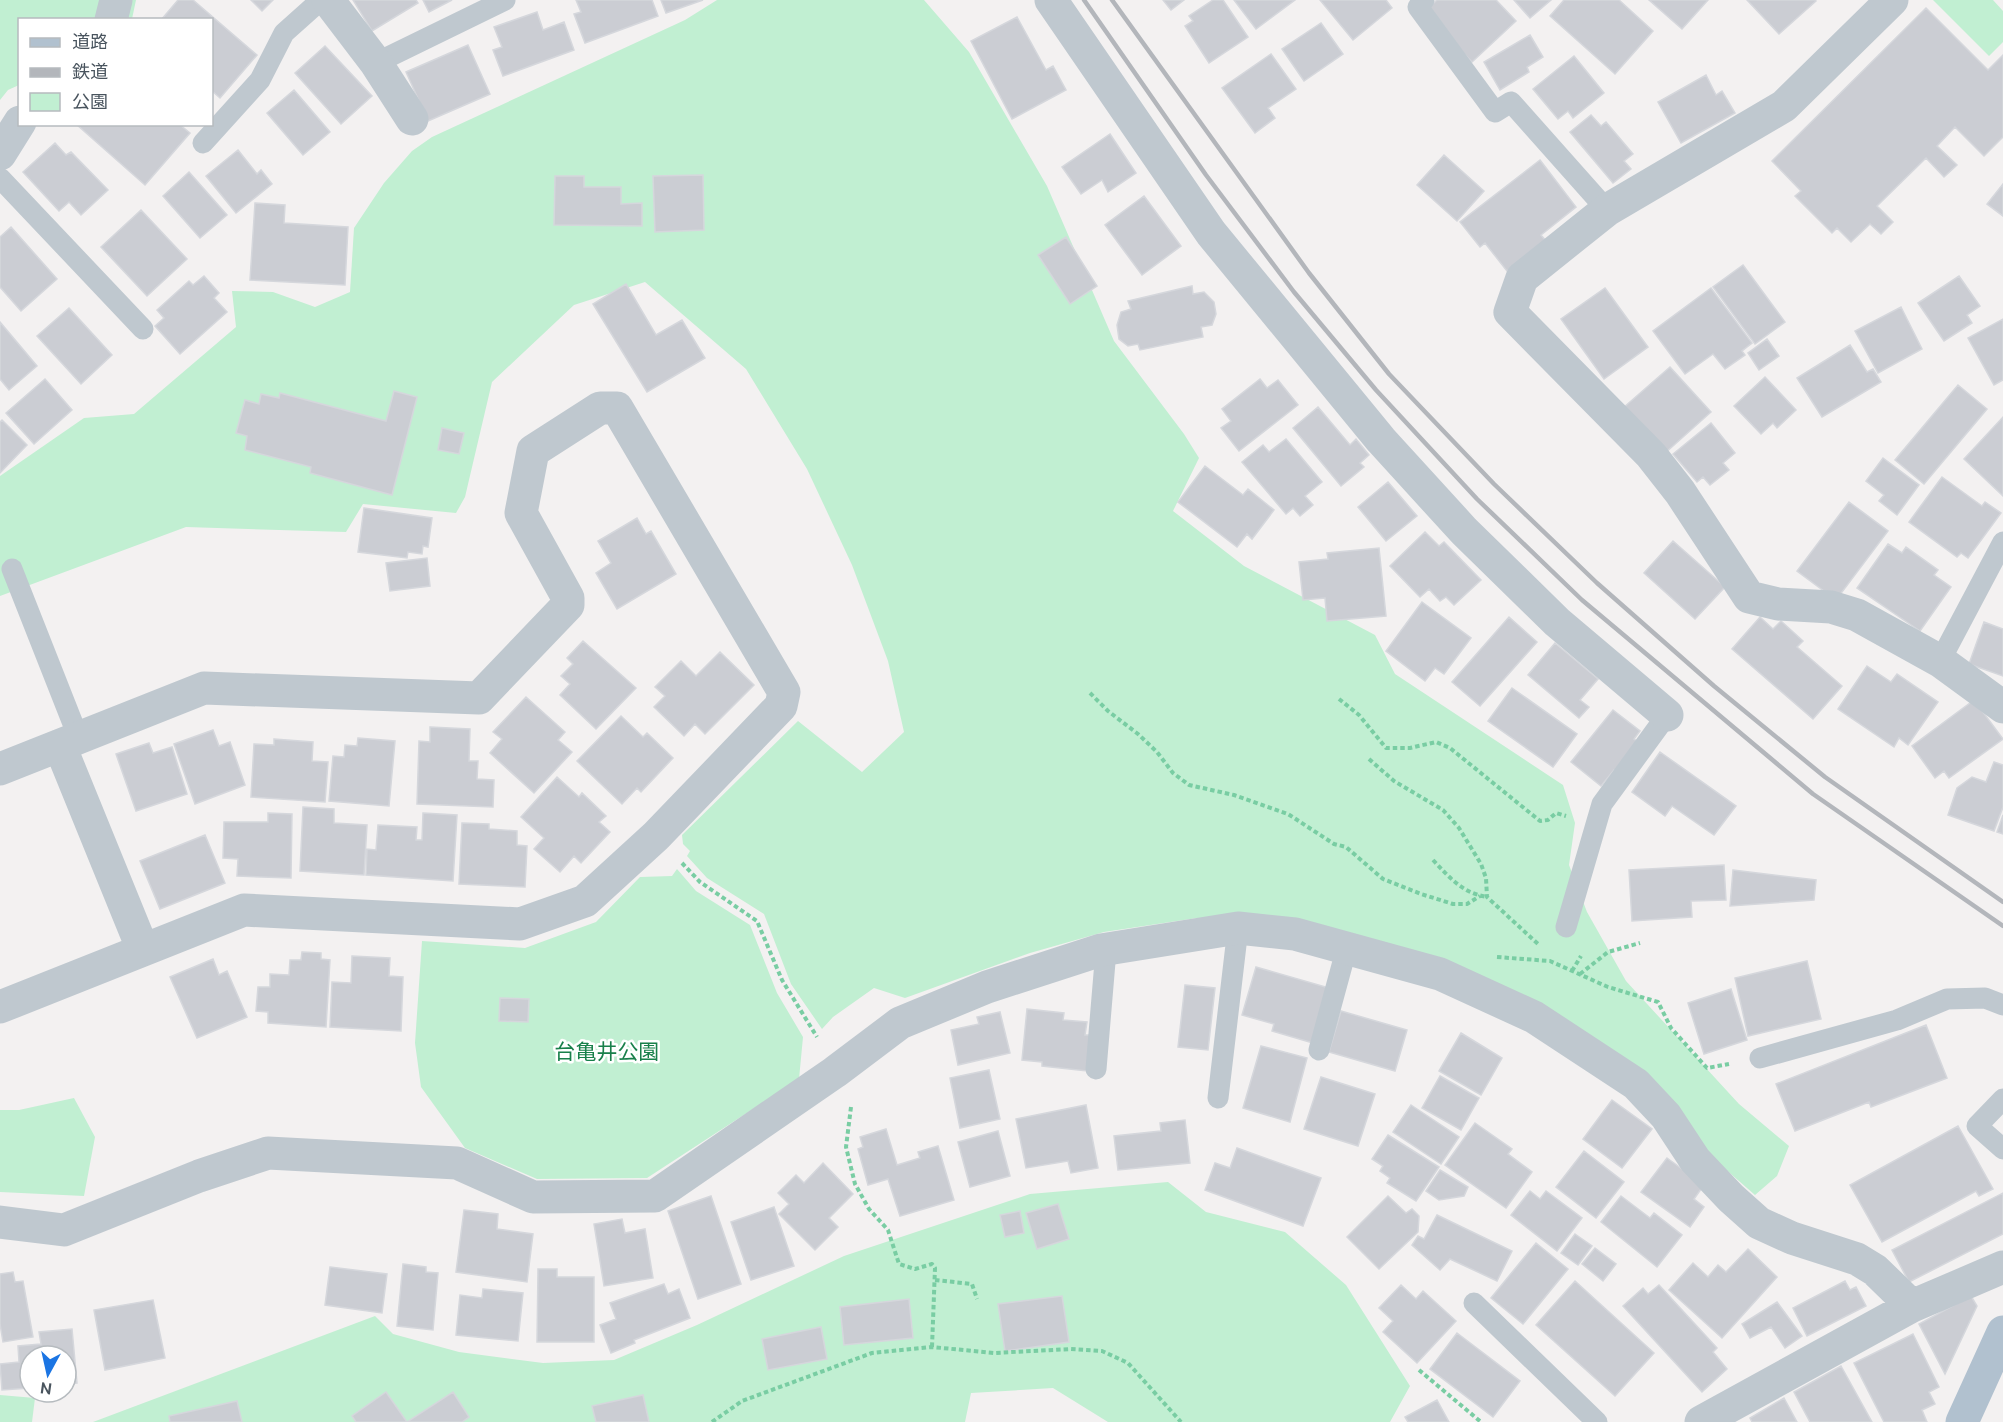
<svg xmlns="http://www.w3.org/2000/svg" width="2003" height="1422" font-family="Ubuntu,'Noto Sans JP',sans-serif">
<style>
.green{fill:#c1efd2}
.building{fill:#cbcdd3;stroke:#d5d7dc;stroke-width:1.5}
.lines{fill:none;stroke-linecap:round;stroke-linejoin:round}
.path{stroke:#79cda3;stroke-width:4;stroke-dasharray:4.5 3;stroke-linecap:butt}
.lane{stroke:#bfc8cf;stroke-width:21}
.street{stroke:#bfc8cf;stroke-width:33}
.primary{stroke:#b1c1cf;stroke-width:33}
.rail{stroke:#b3b6bb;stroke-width:4.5}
.labels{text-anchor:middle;stroke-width:5;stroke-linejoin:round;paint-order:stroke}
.park-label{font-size:21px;fill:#19804b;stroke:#fff}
</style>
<rect width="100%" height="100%" fill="#f3f1f1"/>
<path class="green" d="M0 0H136L132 19 20 20 19 85 8 90 0 100Z
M717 0H924L969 52 1047 186 1114 341 1184 434 1199 458 1173 511 1244 566 1375 635 1395 674 1563 785 1575 823 1569 865 1587 912 1626 981 1739 1104 1789 1146 1777 1176 1755 1195 1528 997 1197 918 1104 932 1030 953 905 998 874 988 833 1017 822 1029 791 984 764 914 707 878 687 856 690 851 683 844 682 835 798 721 862 772 904 732 888 661 852 565 807 469 746 369 645 282 574 305 492 382 465 497 456 513 363 504 346 532 186 527 0 596V476L84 418 134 414 236 327 232 291 273 292 315 307 350 292 354 228 384 183 412 151 432 137 685 20Z
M1933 0H1993L2003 11V42L1989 56Z
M677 869 696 891 750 925 777 993 803 1037 799 1079 647 1178 537 1179 465 1148 421 1087 415 1043 422 941 525 948 596 922 640 877 672 876Z
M74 1098 95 1137 84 1196 0 1192V1110H19Z
M1168 1182 1206 1212 1285 1232 1346 1285 1410 1386 1390 1422H1108L1053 1388 971 1393 965 1422H93L375 1316 393 1334 459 1352 543 1363 614 1360 697 1325 844 1256 1030 1194Z
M0 1395 35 1398 32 1422H0Z"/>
<path class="building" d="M178 0H193L257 55 220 98 212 91V20H161Z
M251 0H273L262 11Z
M353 0H416L418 3 372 31Z
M423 0H452L429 12Z
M576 0H652L658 16 585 43 574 14 581 12Z
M661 0H703L666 13Z
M1163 0H1184L1171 10Z
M1213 0H1223L1248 37 1209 63 1185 26 1193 21 1189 16Z
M1234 0H1295L1256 29Z
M1320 0H1386L1392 8 1353 40Z
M1437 0H1496L1516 21 1472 62 1424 12Z
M1514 0H1551L1530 18Z
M1564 0H1619L1653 31 1615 74 1550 16Z
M1649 0H1708L1682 29Z
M1747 0H1815L1816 1 1779 34Z
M1926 8 1988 70 2003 55V137L1984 156 1955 127 1937 146 1957 165 1944 177 1926 158 1877 206 1893 222 1881 234 1870 224 1851 242 1837 228 1832 233 1795 196 1801 191 1772 161Z
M537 12 543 30 564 22 574 50 503 76 493 50 502 47 494 27Z
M1017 17 1046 70 1053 66 1066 90 1012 119 971 41Z
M1321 23 1343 54 1304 81 1282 49Z
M1530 35 1543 57 1527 67 1529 72 1500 90 1484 62Z
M468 45 490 94 428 121 406 72Z
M325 46 372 96 341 124 295 73Z
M1271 54 1296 89 1268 108 1275 118 1255 133 1222 88Z
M1574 56 1604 93 1573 118 1568 111 1558 119 1533 89Z
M1706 75 1716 95 1722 91 1735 113 1681 143 1658 102Z
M294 90 330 132 303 155 267 113Z
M1591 115 1601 126 1606 122 1633 154 1624 161 1631 169 1613 183 1570 132Z
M76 124H179L190 133 145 185Z
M1110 134 1136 173 1108 192 1102 180 1081 194 1062 167Z
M55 143 66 155 71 152 108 190 81 215 69 202 59 211 23 172Z
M238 150 257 174 261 170 272 184 236 213 206 176Z
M1444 155 1484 191 1457 221 1417 185Z
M1540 160 1576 207 1541 235 1546 241 1507 271 1485 243 1480 247 1460 222Z
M189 172 227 215 200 238 163 196Z
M703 175 704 230 655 232 653 176Z
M555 176H584V187H621V204L642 203V226L554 225Z
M2003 184V216L1987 204Z
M1144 196 1181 246 1142 275 1105 225Z
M255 203 285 205 284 223 348 227 345 285 250 280Z
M141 210 187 259 147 296 101 247Z
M11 227 57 279 21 311 0 287V237Z
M1066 237 1097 286 1070 304 1038 255Z
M1743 265 1785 322 1755 344 1713 287Z
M204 276 219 293 214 298 227 312 180 354 155 326 164 318 157 310 189 281 193 285Z
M1959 276 1980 306 1967 315 1972 323 1944 341 1918 303Z
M626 284 656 335 682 320 705 358 647 392 593 304Z
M1192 286 1193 294 1204 292 1214 302 1216 314 1212 325 1201 327 1203 337 1140 350 1138 344 1128 346 1119 339 1117 325 1121 312 1131 309 1128 301Z
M1605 288 1648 347 1604 379 1561 319Z
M1711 288 1752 343 1742 351 1745 355 1725 369 1713 354 1685 374 1653 331Z
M1901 307 1922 349 1878 373 1855 331Z
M69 308 112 355 81 384 37 336Z
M2003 319V380L1994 385 1968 338Z
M0 322 37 366 9 390 0 379Z
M1767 339 1779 356 1759 370 1748 353Z
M1850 345 1867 372 1873 369 1881 382 1822 417 1797 378Z
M1670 367 1711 412 1664 454 1623 408Z
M1765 377 1796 410 1777 428 1773 423 1761 434 1734 406Z
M45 379 72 410 34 444 6 413Z
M1260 379 1267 388 1278 380 1298 405 1239 451 1221 428 1231 421 1222 409Z
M1958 385 1987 409 1924 484 1895 460Z
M394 391 417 397 392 495 310 473 311 467 245 450 247 436 236 433 245 400 259 404 261 394 279 398 280 393 386 421Z
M1318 407 1350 445 1356 439 1369 455 1360 463 1364 467 1341 486 1293 428Z
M2003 417V496L1964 459Z
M2 420 27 445 0 473V422Z
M1711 423 1735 453 1723 463 1729 470 1710 485 1703 477 1697 482 1673 454Z
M442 428 464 433 459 454 438 450Z
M1286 439 1322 482 1305 496 1313 505 1300 516 1293 508 1286 514 1242 462 1263 445 1269 452Z
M1883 458 1919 485 1897 515 1879 501 1884 495 1866 481Z
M1205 466 1243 495 1248 489 1274 510 1252 539 1247 534 1237 547 1178 502Z
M1942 477 1982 506 1985 502 2001 513 1968 558 1961 553 1957 557 1909 522Z
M1388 482 1417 516 1386 541 1358 507Z
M1849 502 1888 531 1836 600 1797 571Z
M364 508 432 518 428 547 423 546 422 554 408 552 407 558 358 552Z
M637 518 646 534 651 531 676 574 617 609 596 573 611 563 598 541Z
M1425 532 1439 546 1444 542 1481 580 1454 605 1446 597 1440 601 1429 589 1420 597 1390 566Z
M1673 541 1725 587 1695 619 1644 573Z
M1888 544 1902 553 1906 547 1938 570 1934 575 1951 587 1920 631 1857 588Z
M1379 548 1386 616 1327 621 1325 598 1303 600 1299 562 1328 559 1327 553Z
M427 558 430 586 390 591 386 563Z
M1422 602 1471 638 1444 674 1435 668 1425 681 1386 651Z
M1509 617 1537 642 1480 706 1452 682Z
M1760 617 1773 629 1781 621 1803 641 1797 647 1842 686 1813 719 1732 649Z
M1984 622 2003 629V676L1969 664Z
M583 641 636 688 596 729 560 695 570 684 561 676 573 664 567 658Z
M1555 643 1598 679 1580 700 1589 707 1579 718 1528 675Z
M720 652 754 685 705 734 695 724 684 736 654 707 665 696 655 687 681 661 696 676Z
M1867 666 1891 682 1897 674 1938 702 1908 745 1899 738 1894 747 1838 709Z
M1512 688 1577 734 1553 767 1488 721Z
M526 697 565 732 558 740 572 752 534 793 490 753 502 739 493 732Z
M1974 700 2003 739 1949 778 1944 771 1935 778 1912 746Z
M1613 710 1640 731 1634 739 1641 744 1618 773 1614 770 1601 786 1571 762Z
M621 716 643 737 647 733 673 758 641 792 637 788 622 804 577 761Z
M430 727 470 729 469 761H478L477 779 494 780 493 807 417 804 419 741 430 742Z
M213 730 219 746 230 742 245 785 195 804 174 744Z
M358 738 395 741 389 806 329 801 333 756 344 757 345 745 357 746Z
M274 739 313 742 312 761 328 762 325 802 251 797 254 744 274 745Z
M149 743 153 753 172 747 187 794 136 811 116 754Z
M1660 752 1736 806 1714 835 1672 806 1665 816 1632 792Z
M1994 762 2003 765V807L1994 831 1948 815 1957 788 1972 777 1986 782Z
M557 777 579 797 582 793 606 816 599 822 610 832 581 863 574 856 560 872 534 849 544 838 521 817Z
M303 807 334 809V823L367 825 364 875 300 871Z
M268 813 292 814 291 878 237 876 238 859 223 858 224 822H268Z
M423 813 457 815 453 881 366 875 367 849 376 850 378 825 417 827 416 840H422Z
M2003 815V834L1997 832Z
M462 823 489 824V829L517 831V845L527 846 525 887 459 884Z
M205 835 225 883 160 909 140 861Z
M1724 865 1726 900 1691 901 1692 917 1632 921 1629 870Z
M1733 870 1816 880 1814 900 1730 906Z
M302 952 321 953V959L330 960 326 1027 268 1023V1012L256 1011 258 987H270V974L289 975 290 960H301Z
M352 956 390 958 389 976 403 977 401 1031 330 1027 332 982 351 983Z
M213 959 219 975 227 971 247 1017 197 1038 170 977Z
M1807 961 1821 1019 1748 1036 1735 978Z
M1256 967 1329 988 1313 1043 1272 1031 1274 1024 1242 1015Z
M1185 985 1215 988 1208 1050 1178 1047Z
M1731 989 1747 1040 1704 1054 1688 1003Z
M500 998 529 999 528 1022 499 1021Z
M1027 1009 1064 1013 1063 1020 1087 1022 1085 1035H1090L1087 1071 1042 1066V1062L1022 1060Z
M1341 1011 1407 1030 1395 1071 1329 1052Z
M1000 1012 1010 1053 958 1065 951 1030 979 1024 977 1017Z
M1926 1025 1947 1078 1871 1107 1869 1102 1795 1131 1776 1084Z
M1461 1033 1502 1058 1481 1095 1439 1071Z
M1261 1046 1307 1058 1290 1122 1243 1108Z
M989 1070 1000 1119 960 1128 950 1078Z
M1440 1076 1479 1098 1461 1130 1422 1108Z
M1321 1077 1375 1094 1358 1146 1304 1129Z
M1612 1100 1652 1129 1622 1168 1583 1139Z
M1086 1105 1098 1168 1071 1173 1068 1161 1026 1168 1016 1119Z
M1411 1105 1459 1137 1441 1164 1393 1132Z
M1185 1120 1190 1163 1118 1170 1114 1136 1161 1131 1160 1123Z
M1475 1123 1512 1149 1508 1154 1532 1172 1506 1208 1445 1165Z
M1958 1126 1993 1189 1979 1196 1976 1191 1882 1242 1850 1185Z
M886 1129 897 1165 920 1158 918 1152 938 1146 954 1200 900 1216 888 1179 868 1185 858 1149 863 1147 860 1137Z
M998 1131 1010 1176 970 1187 958 1142Z
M1388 1135 1439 1167 1416 1201 1387 1183 1390 1178 1380 1171 1383 1166 1372 1159Z
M1237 1148 1321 1178 1303 1226 1205 1190 1215 1163 1230 1168Z
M1584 1151 1624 1182 1596 1218 1556 1187Z
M1667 1158 1704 1185 1694 1199 1704 1207 1690 1227 1641 1192Z
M823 1163 853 1194 829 1218 838 1227 815 1250 779 1214 789 1204 778 1193 796 1175 804 1183Z
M1440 1170 1468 1187 1464 1196 1439 1200 1426 1191Z
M1530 1191 1540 1199 1546 1191 1582 1218 1557 1251 1511 1215Z
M2003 1193V1234L1909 1282 1892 1250Z
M711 1196 741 1284 698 1299 668 1211Z
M1388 1196 1406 1213 1412 1209 1419 1216 1418 1232 1379 1269 1347 1237Z
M1621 1196 1650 1218 1654 1213 1682 1235 1657 1267 1601 1222Z
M1058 1204 1069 1239 1037 1249 1026 1213Z
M774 1207 794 1266 751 1280 731 1222Z
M464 1210 498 1214 497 1229 533 1234 527 1282 456 1272Z
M1020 1211 1024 1233 1005 1237 1000 1215Z
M1437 1215 1512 1251 1497 1281 1450 1259 1440 1270 1412 1245 1418 1236 1424 1239Z
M622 1219 625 1233 645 1229 653 1278 604 1286 594 1224Z
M1575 1234 1592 1246 1578 1265 1561 1253Z
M1536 1243 1568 1269 1523 1324 1491 1298Z
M1595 1248 1616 1264 1603 1281 1582 1264Z
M1748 1249 1777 1277 1722 1338 1669 1290 1693 1263 1708 1277 1718 1265 1726 1272Z
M403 1264 426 1267V1272L438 1273 433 1330 397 1326Z
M330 1267 387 1274 382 1313 325 1305Z
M538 1269H557V1277H594V1342H537Z
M13 1272 15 1282 23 1281 33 1337 3 1342 0 1324V1274Z
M1575 1281 1654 1353 1615 1396 1536 1325Z
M1845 1281 1850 1290 1856 1287 1866 1306 1807 1336 1793 1308Z
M664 1284 668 1294 679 1289 690 1318 634 1340 635 1343 611 1353 600 1325 616 1319 610 1303Z
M1401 1285 1416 1299 1423 1291 1456 1321 1417 1363 1383 1332 1393 1321 1379 1308Z
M1659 1285 1717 1348 1713 1352 1727 1369 1702 1392 1623 1306 1643 1288 1648 1294Z
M483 1289 523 1293 518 1341 456 1335 460 1295 482 1298Z
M1062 1296 1069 1342 1005 1351 998 1304Z
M1971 1296 1977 1306 1945 1374 1919 1324Z
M909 1299 913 1338 844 1345 840 1307Z
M153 1300 165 1358 105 1370 94 1310Z
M1777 1302 1802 1336 1785 1348 1771 1327 1750 1338 1742 1324Z
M821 1327 827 1359 768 1370 762 1339Z
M72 1329 77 1383 66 1384V1356H30V1388L2 1390 0 1364 19 1362 18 1346 41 1344 39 1332Z
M1457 1333 1520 1381 1493 1417 1430 1369Z
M1913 1334 1939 1387 1929 1392 1935 1404 1922 1410 1927 1422H1884L1854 1363Z
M1841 1366 1872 1422H1810L1794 1392Z
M386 1392 407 1422H356L352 1416Z
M453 1392 469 1417 462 1422H407Z
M643 1395 649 1422H596L592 1406Z
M1784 1398 1797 1422H1752L1750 1418Z
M1437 1400 1449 1422H1408L1405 1417Z
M237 1401 242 1422H170L169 1416Z"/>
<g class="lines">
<path class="path" d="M1090 693 1108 711 1138 734 1157 752 1173 773 1189 785 1234 795 1288 814 1334 844 1346 847 1383 879 1421 894 1453 904H1467L1480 896
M1339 699 1359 715 1386 748H1410L1436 742 1450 748 1540 821 1548 820 1556 813 1566 816
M1369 759 1394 781 1443 810 1459 828 1481 864 1486 878 1487 897 1538 944
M1433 860C1449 877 1462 893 1487 897
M682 863 700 882 757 921 782 980 817 1037
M1497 957 1550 961 1608 987 1658 1002 1671 1028 1707 1068 1729 1064
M1572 971 1581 956
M1580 974 1608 952 1640 943
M851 1107 846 1147 855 1184 869 1209 888 1230 899 1264 915 1269 932 1264 935 1268 932 1347
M935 1280 972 1284 977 1299
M1419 1370 1481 1422
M712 1422 742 1401 872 1353 932 1347 994 1353 1071 1349 1102 1351 1128 1363 1181 1422"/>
<path class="lane" d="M1424 0 1418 7 1495 112 1511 102 1607 210
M376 63 505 0
M203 143 260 80 284 33 321 0
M0 178 143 329
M12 569 79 739
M1940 661 2003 542
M1566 927 1602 804 1667 715
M1319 1050 1347 947
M1760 1058 1897 1020 1947 999 1985 998 2003 1005
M1096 1069 1106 950
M1218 1098 1238 928
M2003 1099 1977 1126 2003 1149
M1474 1303 1597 1422"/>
<path class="street" d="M328 0 376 63 412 119
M1051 0 1211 233 1381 440 1464 531 1557 622 1667 715
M1892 0 1784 106 1607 210 1522 278 1510 312 1651 455 1680 492 1749 597 1778 604 1831 607 1857 615 1940 661 2003 707
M111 20 116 0
M0 154 20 122
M60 746 143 950
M0 769 204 688 479 698 568 605V598L521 513 533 451 600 408H617L784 692 781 706 656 836 585 901 520 924 244 910 0 1007
M0 1222 64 1230 199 1176 268 1153 457 1163 533 1197 655 1196 835 1072 900 1023 987 987 1101 950 1238 928 1295 934 1440 974 1534 1017 1636 1084 1666 1116 1695 1160 1731 1198 1759 1223 1792 1238 1857 1259 1875 1270 1912 1306
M1701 1422 1912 1306 2003 1267"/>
<path class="primary" d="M1962 1422 2003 1332"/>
<path class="rail" d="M1084 0 1206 175 1294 292 1376 390 1477 499 1582 600 1813 794 2003 926
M1112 0 1309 273 1389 374 1494 484 1597 583 1714 686 1825 777 2003 902"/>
</g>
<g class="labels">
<g class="park-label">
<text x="607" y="1059">台亀井公園</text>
</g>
</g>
<rect x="18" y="18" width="195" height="108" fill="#ffffff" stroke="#b6bbbf" stroke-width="1.5"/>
<rect x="30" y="38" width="30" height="9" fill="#b1c1cf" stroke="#b6bbbf" stroke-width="1.5"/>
<text x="72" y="48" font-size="18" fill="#49545e">道路</text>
<rect x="30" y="68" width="30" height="9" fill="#b3b6bb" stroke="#b6bbbf" stroke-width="1.5"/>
<text x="72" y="78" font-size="18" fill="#49545e">鉄道</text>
<rect x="30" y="93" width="30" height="18" fill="#c1efd2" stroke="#b6bbbf" stroke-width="1.5"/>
<text x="72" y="108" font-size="18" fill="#49545e">公園</text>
<g transform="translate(48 1374) rotate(188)"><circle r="28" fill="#ffffff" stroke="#b6bbbf" stroke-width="1.5"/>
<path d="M0-4.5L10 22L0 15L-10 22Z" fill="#1b75e3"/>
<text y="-9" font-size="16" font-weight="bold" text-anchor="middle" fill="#49545e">N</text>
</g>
</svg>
